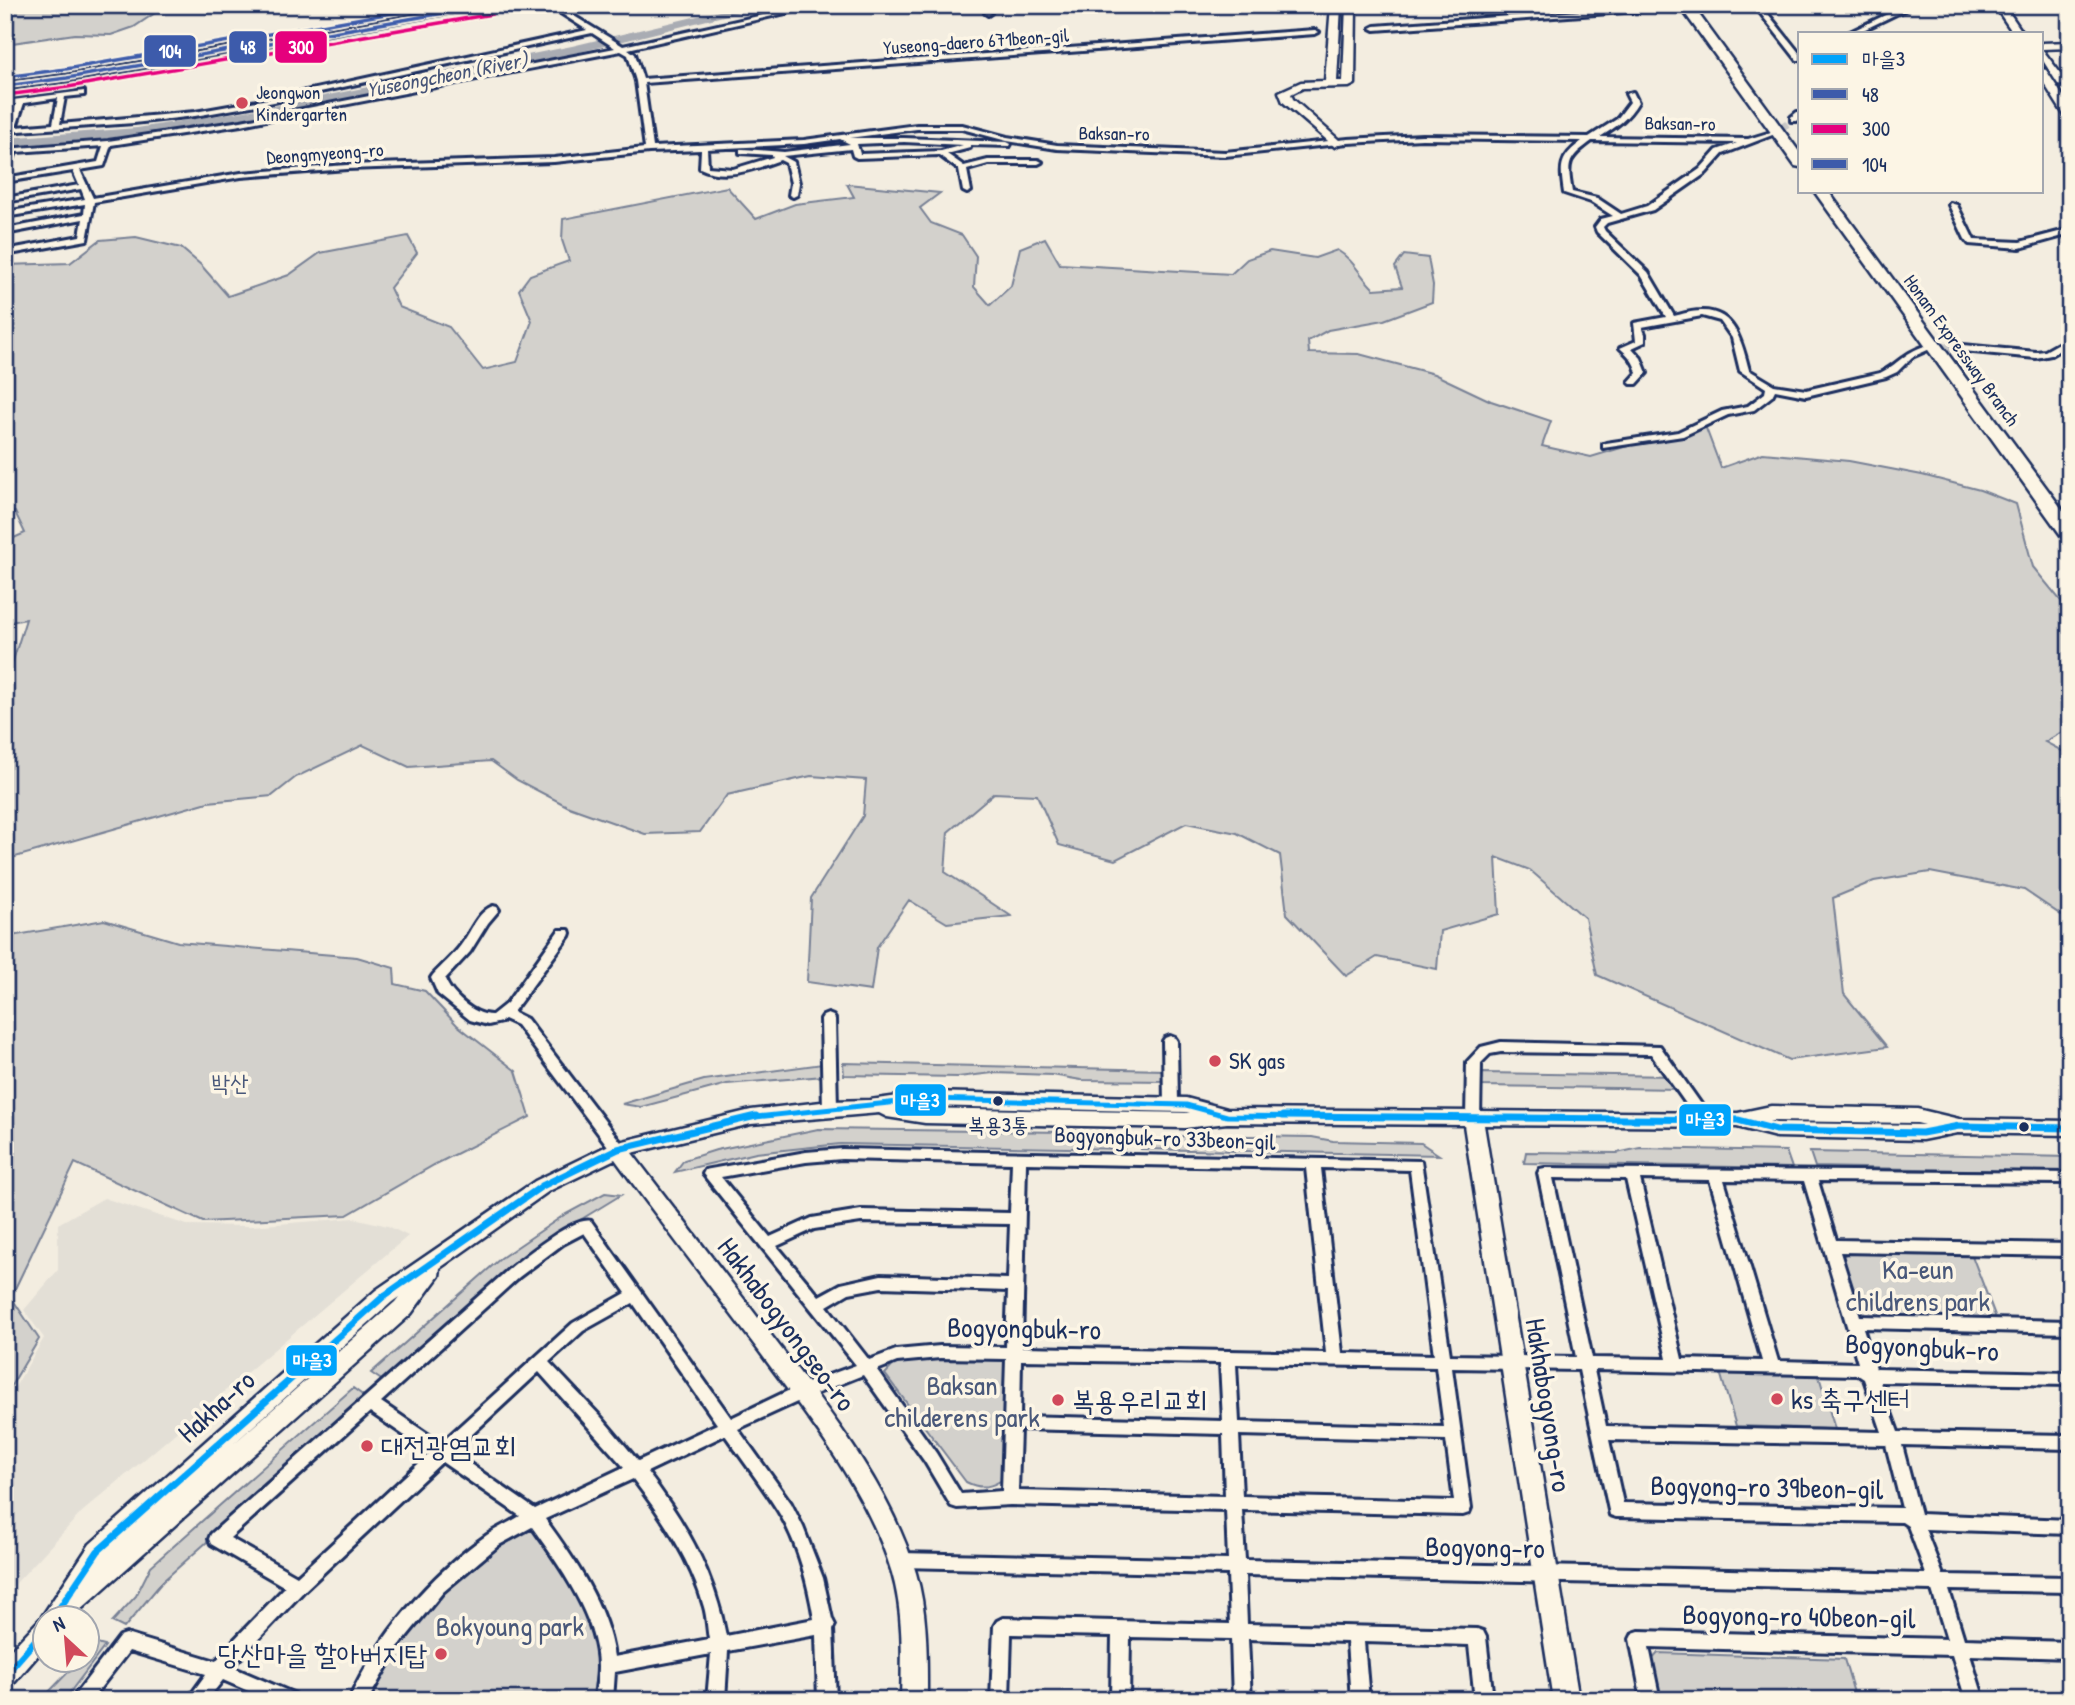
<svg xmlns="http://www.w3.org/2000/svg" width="2075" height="1705" font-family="'Patrick Hand','Poor Story',sans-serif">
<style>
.built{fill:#e3dfd6}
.green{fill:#d3d1cc;stroke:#778095;stroke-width:2}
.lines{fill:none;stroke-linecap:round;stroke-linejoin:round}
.river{fill:#a9acb3;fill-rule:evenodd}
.street-tunnel-far1{stroke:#c8c7c6;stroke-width:8;stroke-dasharray:8 3.5;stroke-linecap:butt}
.street-tunnel{stroke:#c8c7c6;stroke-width:10;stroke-dasharray:10 5;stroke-linecap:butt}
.street-casing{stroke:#1b2f5e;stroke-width:6}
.secondary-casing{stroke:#1b2f5e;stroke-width:5}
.primary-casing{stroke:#1b2f5e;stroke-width:5}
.highway-casing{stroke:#1b2f5e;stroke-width:5}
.street{fill:#fcf5e5;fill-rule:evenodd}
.secondary{fill:#fcf5e5;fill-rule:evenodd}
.primary{fill:#fcf5e5;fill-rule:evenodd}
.highway{fill:#fcf5e5;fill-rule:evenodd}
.bus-1-far1-casing{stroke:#fcf5e5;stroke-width:10}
.bus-1-casing{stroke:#fcf5e5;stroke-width:12}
.bus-2-casing{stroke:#fcf5e5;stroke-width:7}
.bus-3-casing{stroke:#fcf5e5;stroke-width:7}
.bus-4-casing{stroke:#fcf5e5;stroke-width:7}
.bus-1-far1{stroke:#00a3fb;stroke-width:5}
.bus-1{stroke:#00a3fb;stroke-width:7}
.bus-2{stroke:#3d5bab;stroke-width:3.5}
.bus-3{stroke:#e5007d;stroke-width:3.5}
.bus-4{stroke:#3d5bab;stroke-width:3.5}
.poi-dot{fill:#d1495b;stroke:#fcf5e5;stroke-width:2.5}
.bus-dot{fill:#1b2f5e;stroke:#fcf5e5;stroke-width:2.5}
.labels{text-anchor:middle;stroke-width:7;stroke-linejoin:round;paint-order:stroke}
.far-street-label{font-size:19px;fill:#1b2f5e;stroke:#fcf5e5}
.far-poi-label{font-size:19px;fill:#1b2f5e;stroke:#fcf5e5;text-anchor:start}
.far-water-label{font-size:21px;font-style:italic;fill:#465478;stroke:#fcf5e5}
.bus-label{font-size:21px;fill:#1b2f5e;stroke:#fcf5e5}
.poi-label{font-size:23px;fill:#1b2f5e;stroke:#fcf5e5;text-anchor:start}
.park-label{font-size:23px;fill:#49587a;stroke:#fcf5e5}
.street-label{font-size:23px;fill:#1b2f5e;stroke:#fcf5e5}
.near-park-label{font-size:28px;fill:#49587a;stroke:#fcf5e5}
.near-street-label{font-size:28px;fill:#1b2f5e;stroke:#fcf5e5}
.near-poi-label{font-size:28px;fill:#1b2f5e;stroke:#fcf5e5;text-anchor:start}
.line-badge{stroke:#fcf5e5;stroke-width:2.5}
.badge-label{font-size:19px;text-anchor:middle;font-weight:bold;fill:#fff}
</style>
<rect width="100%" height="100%" fill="#f3ede0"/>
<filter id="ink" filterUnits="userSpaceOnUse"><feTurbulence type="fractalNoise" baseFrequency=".0143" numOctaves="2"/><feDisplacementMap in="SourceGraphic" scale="14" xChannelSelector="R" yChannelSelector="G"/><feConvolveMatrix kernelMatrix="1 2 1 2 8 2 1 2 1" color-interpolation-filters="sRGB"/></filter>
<g filter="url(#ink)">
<path class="built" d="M104 1198 187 1225 251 1226 354 1218 388 1226 408 1236 82 1512 5 1595V1404L44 1338 24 1310 58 1270V1224Z"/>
<path class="green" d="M5 5H175L161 9 134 27 111 35 75 34 5 44Z
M847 184 940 193 920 208 931 223 962 235 976 256 974 287 990 305 1011 286 1020 248 1045 238 1060 264 1231 274 1247 259 1270 251 1315 258 1337 250C1354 260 1360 276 1374 289L1402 287 1395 267 1404 255 1428 258 1433 285 1432 302 1384 320 1328 330 1308 341 1309 353 1359 354 1434 374 1491 401 1551 421 1542 446 1591 457 1704 423 1721 468 1763 453 1849 461 1922 475 1980 490 2016 504 2033 567 2070 612V727L2045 742 2070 755V921L2024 890 1930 872 1874 881 1833 898 1844 994 1887 1047 1789 1060 1597 975 1585 918 1530 870 1496 857 1499 914 1440 931 1437 969 1377 957 1346 976 1287 914 1280 855 1237 833 1186 823 1115 860 1059 845 1037 795 994 793 948 832 945 872 1011 916 947 923 909 900 877 947 871 991 807 982 811 898 863 816 866 780 811 776 727 795 700 832 645 834 569 807 517 780 491 761 409 767 363 745 296 777 272 796 208 802 5 860V686L26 619 5 623V542L25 533 15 512 5 513V265L70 263 100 240 136 237 181 248 201 265 228 296 289 275 320 253 408 236 417 253 390 288 399 307 449 327 483 370 517 362 532 321 519 290 530 275 569 261 562 240 563 219 727 187 756 219 795 204 854 197Z
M104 920 178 942 357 957 394 968 395 984 425 991 457 1025 516 1071 530 1117 434 1165 347 1215 203 1222 75 1163 11 1297 39 1339 5 1396V937Z
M843 1063 1165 1070V1081L1081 1080 1052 1075 993 1073 958 1077 844 1075Z
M822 1064 824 1076 727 1084 641 1107 622 1104 704 1080Z
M1482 1073 1676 1076 1680 1089 1480 1086Z
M818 1129 1067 1132 1101 1138H1125L1124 1149 840 1144 756 1153 675 1172 684 1160 716 1150Z
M1189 1135 1312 1137 1333 1141 1421 1143 1439 1155 1141 1149V1139H1168Z
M1640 1148 1786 1151 1792 1168 1524 1163 1526 1152 1617 1153Z
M1810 1152 2070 1157V1172L1815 1167Z
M605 1193 621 1195 554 1236 386 1383 371 1373 501 1258 564 1215Z
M1849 1252 1971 1253 1996 1318 1866 1315 1857 1309 1840 1258Z
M999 1357 1008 1363 1005 1478C992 1487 982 1490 966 1482L885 1374 900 1358Z
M1720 1372 1818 1373 1835 1429 1736 1426Z
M353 1388 368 1399 163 1581 124 1628 112 1622 136 1596 151 1566Z
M527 1525 538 1526 568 1573 600 1645 601 1673 596 1675 592 1700H369C374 1686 383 1674 390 1662 430 1595 463 1567 527 1525Z
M93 1643 105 1646 64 1700H41L80 1660H88V1650Z
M1658 1653 1844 1659 1856 1700H1659L1650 1662Z"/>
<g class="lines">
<path class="river" d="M744 5H767L572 54 264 116 137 136 5 146V138L137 128 264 108 572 46Z"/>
<path class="street-tunnel-far1" d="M1771 134 1794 119"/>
<path class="street-tunnel" d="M1928 349 1963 348"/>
<defs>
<path id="street" d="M548 5H556L623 46 808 5H821L628 49 635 54 643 79 1315 30 1319 32 1315 34 644 83 653 147 804 140 917 125H962L1007 137 1057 145 1225 152 1348 139 1422 135 1589 137 1617 119 1630 102 1626 94 1633 92 1638 102C1628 119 1616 127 1600 137L1748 139 1771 132 1775 134 1723 154 1706 173 1653 210 1607 223 1603 227 1605 231 1648 272 1674 316C1682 314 1692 311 1701 311 1735 310 1742 343 1749 370L1774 385 1806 390 1880 373C1899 364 1903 353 1925 346L1930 349 1912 357 1897 372 1886 377 1806 396 1775 390 1772 396 1754 410 1728 415 1683 436 1603 448V444L1606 443 1678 432 1722 411 1748 406 1765 393 1766 388 1740 371 1732 338 1720 321 1702 316 1642 327 1645 334V342L1632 348 1641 358 1647 373 1637 384H1631L1629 382 1637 373C1634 361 1629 356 1620 348L1636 341 1634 323 1666 317 1641 275 1597 232 1595 227 1601 219 1613 216 1591 202 1564 193C1560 166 1559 158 1582 141L1422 139 1348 143 1225 156 1057 149 1007 141 962 129H917L849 138H904L1007 142 1011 144 1010 146 970 145V148L947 154 964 166 988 160H1038L1042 162 1038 164H988L967 170 971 191 967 193 963 191 959 170 939 155 857 158 853 156 851 149 783 156 794 162 799 183 797 195 793 197 789 195 791 183 786 163 780 160C755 169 725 181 700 168L701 150 649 152 554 162 347 169 241 177 94 202 87 240 5 255V250L80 236 83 219 5 234V229L84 214 85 204 5 217V212L85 199 81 189 5 202V198L79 185 73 171 5 182V178L98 162 103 146 16 152 9 170 5 172V160L8 153H5V149L108 141 241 121 615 48 592 33 274 102 195 116 134 123 5 132V128L9 127 16 104 5 105V101L84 91V95L65 97 60 124 195 112 274 98 587 30ZM621 51 628 55 636 81 645 148 554 158 347 165 241 173 93 198 80 170 104 166 111 145 241 125ZM58 98 53 124 16 127 24 103ZM840 139 850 144 784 152 743 149H740V153L772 155 773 157 733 169 708 167 707 149 804 144ZM1592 141 1737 143 1717 150 1700 169 1647 206 1621 214 1597 198 1572 192C1567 163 1567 159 1592 141ZM904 142 963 145 941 151 860 154 857 144Z
M987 5H994L991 13 988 15 985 13Z
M1662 5 1683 6 1680 8 1375 30 1371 28 1375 26Z
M1754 5H1761L1800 54V60H1797Z
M1906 5H1915L1857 33H1848Z
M1797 112H1800V118L1797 121H1791V117Z
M1950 203 1957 205 1974 240 2020 242 2070 229V234L2020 248 1969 244 1965 239 1949 205Z
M2070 337V344L2051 355 2036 358 1963 351 1958 348 1963 345 2036 352 2045 351Z
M493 906 497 907 499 910 488 923 470 952 445 979C451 995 475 1016 492 1015L507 1003 559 930H569L570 933 569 936 513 1012 527 1019 623 1145 625 1149 623 1153 618 1154 613 1153 517 1025 504 1019 501 1022 488 1025 470 1020 438 994 431 978 433 975C442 965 453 956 461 945 471 932 477 912 493 906Z
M828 1014 833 1016 835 1019 837 1108 835 1112H825L823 1108 821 1019 823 1016Z
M1170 1036 1175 1038 1177 1041 1178 1104 1176 1108H1166L1164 1104 1163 1041 1165 1038Z
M1501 1042 1660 1046 1713 1121 1711 1125H1701L1651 1054 1501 1052 1490 1054 1481 1063 1480 1119 1478 1123H1468L1466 1119 1467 1062 1481 1047Z
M842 1149 1421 1161 1450 1355 1576 1357 1538 1173 1540 1169 1545 1168 2070 1173V1183L1818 1181 1836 1240 2070 1244V1256L1840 1252 1860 1316 2070 1321V1333L1863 1328 1876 1369 2070 1373V1385L1880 1382 1898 1432 2070 1435V1449L1902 1445 1920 1514 2070 1520V1534L1925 1529 1943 1575 2070 1577V1592L1949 1590 1964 1639 2070 1642V1658L1970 1655 1984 1700H1966L1952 1655 1649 1647 1660 1700H1642L1630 1639 1633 1633 1639 1631 1947 1639 1932 1590 1245 1575 1247 1624 1477 1629 1483 1631 1486 1637 1493 1700H1475L1469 1645 1364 1642 1369 1700H1351L1347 1642 1248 1639 1251 1700H1233L1231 1639 1130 1637 1129 1700H1111L1112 1636 1011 1634 1009 1700H991L994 1626 997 1621 1003 1618 1230 1624 1228 1574 900 1567 894 1565 892 1560 894 1555 900 1553 1228 1560 1226 1510 1010 1505 957 1508 951 1506 925 1462 863 1375 808 1397 738 1429 791 1503 803 1527 823 1578 832 1619 835 1625 833 1629 836 1700H818L816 1635 728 1651 725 1700H707L711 1654 615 1672 613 1700H595C596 1689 598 1678 598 1667 598 1618 559 1565 532 1527L499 1545 443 1592 398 1647 368 1700H349C378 1636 430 1575 487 1535 497 1528 509 1523 520 1516L442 1462 304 1591 232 1667 295 1694 298 1700H269L223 1680 207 1700H187L206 1674 129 1651 91 1700H71L120 1636 126 1634 216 1661 229 1645 285 1587 211 1544 209 1539 211 1534 509 1269C524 1257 574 1216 591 1221L731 1418 796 1387 856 1365 703 1174 705 1170 710 1169 806 1152ZM842 1159 1012 1163 1010 1213 861 1210 812 1218 770 1237 721 1177 806 1162ZM1026 1163 1306 1168 1326 1353 1022 1347ZM1321 1168 1410 1170 1434 1355 1342 1353ZM1553 1178 1626 1179 1667 1359 1592 1358ZM1640 1179 1710 1180 1762 1361 1682 1359ZM1724 1180 1804 1181 1858 1363 1778 1361ZM861 1222 1010 1224 1008 1279 881 1275 841 1284 819 1296 777 1246 814 1229ZM584 1233 626 1293 573 1323 441 1443 381 1402 519 1277 563 1244ZM881 1287 1008 1291 1006 1347 940 1346 896 1350 869 1360 827 1306 849 1293ZM633 1303 717 1424 638 1461 601 1417 549 1362 583 1331ZM940 1358 1006 1359 1002 1491 961 1494 936 1453 877 1370 897 1362ZM1021 1360 1220 1363 1223 1421 1020 1416ZM1236 1364 1436 1367 1444 1427 1239 1422ZM1452 1368 1579 1370 1610 1515 1616 1517 1902 1522 1908 1526 1926 1574 1245 1560 1242 1510 1463 1515 1469 1513 1471 1508ZM1594 1370 1858 1375 1864 1379 1882 1432 1606 1426ZM539 1372 624 1467 535 1509 453 1452ZM370 1412 430 1453 297 1576 230 1538ZM1020 1429 1223 1434 1225 1496 1018 1491ZM725 1435C743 1461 762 1485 778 1511 798 1543 808 1583 814 1619L726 1636C715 1574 685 1521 647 1472ZM1239 1435 1446 1440 1454 1501 1242 1496ZM1609 1440 1886 1445 1902 1508 1623 1503ZM633 1479C662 1517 691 1560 704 1607 707 1617 707 1628 709 1639L614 1657C607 1606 575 1560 545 1519Z"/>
<path id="secondary" d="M1994 5H2004L2023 33H2013Z
M2070 42V48L2042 49 2067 82 2062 85 2058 84 2042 59V43Z
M2042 69 2046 70 2070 107V119L2066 118 2042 80Z
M927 1092 1186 1098 1227 1109 1738 1113 1771 1106 1917 1109 1959 1119 2070 1121V1135L1957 1133 1922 1140 1776 1137 1737 1127 1484 1125 1579 1700H1553L1464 1125 1227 1123 1185 1128 925 1123 887 1117 879 1113 751 1124 632 1153C680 1216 729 1279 777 1343 831 1413 890 1487 916 1573 928 1614 927 1658 927 1700H901C902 1658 904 1614 892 1573 868 1492 811 1422 762 1355 713 1290 663 1225 615 1159L549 1191 440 1268 439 1276 411 1314 78 1612 67 1618H46V1646L14 1683 5 1686V1656L41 1618 90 1544 376 1290 535 1181 611 1144 751 1110 830 1101 870 1100ZM927 1106 1186 1112 1190 1113 917 1108ZM1769 1121 1917 1123 1925 1125 1776 1123ZM399 1297 395 1302 232 1445 392 1302Z"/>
<path id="primary" d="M471 5H496L67 81 5 89V82L67 75Z
M1331 5H1341L1337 81H1343L1346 5H1356L1355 84 1349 87 1303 88 1291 94 1293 99 1339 140 1341 143 1335 147 1283 102 1279 92 1301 82 1325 81Z"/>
<path id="highway" d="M1679 5H1692L1800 153V167L1795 166Z
M1814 191H1828L2070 520V540L2063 538Z"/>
</defs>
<use href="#street" class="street-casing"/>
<use href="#secondary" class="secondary-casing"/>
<use href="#primary" class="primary-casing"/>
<use href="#highway" class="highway-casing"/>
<use href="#street" class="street"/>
<use href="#secondary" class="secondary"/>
<use href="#primary" class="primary"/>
<use href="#highway" class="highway"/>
<defs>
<path id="bus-1-far1" d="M746 1118 927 1099 1186 1105 1227 1116 1507 1118"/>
<path id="bus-1" d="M1283 1116 1738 1120 1776 1130 1922 1133 1959 1126 2070 1128
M53 1618 98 1551 384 1296 542 1186 618 1149 756 1116
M5 1675 46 1628"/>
<path id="bus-2" d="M5 86 67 78 490 5"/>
<path id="bus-3" d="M6 95 68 87 492 14"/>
<path id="bus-4" d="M5 77 66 69 438 5"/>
</defs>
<use href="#bus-1-far1" class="bus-1-far1-casing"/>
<use href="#bus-1" class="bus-1-casing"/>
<use href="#bus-2" class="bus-2-casing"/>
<use href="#bus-3" class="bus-3-casing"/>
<use href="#bus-4" class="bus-4-casing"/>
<use href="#bus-1-far1" class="bus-1-far1"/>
<use href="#bus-1" class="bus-1"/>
<use href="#bus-2" class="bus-2"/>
<use href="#bus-3" class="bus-3"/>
<use href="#bus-4" class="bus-4"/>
</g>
</g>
<g class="poi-dot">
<circle cx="242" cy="103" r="7"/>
<circle cx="1215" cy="1061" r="7"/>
<circle cx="1777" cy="1399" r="7"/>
<circle cx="1058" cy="1400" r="7"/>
<circle cx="367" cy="1446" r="7"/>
<circle cx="441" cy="1654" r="7"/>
</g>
<g class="bus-dot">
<circle cx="998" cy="1101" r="6"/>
<circle cx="2024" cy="1127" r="6"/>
</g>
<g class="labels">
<g class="far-street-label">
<text transform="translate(976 41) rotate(-4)" y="7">Yuseong-daero 671beon-gil</text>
<text transform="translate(1680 123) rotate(1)" y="7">Baksan-ro</text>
<text transform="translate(1114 133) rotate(1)" y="7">Baksan-ro</text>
<text transform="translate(325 153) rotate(-4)" y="7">Deongmyeong-ro</text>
<text transform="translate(1962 350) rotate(54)" y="7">Honam Expressway Branch</text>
</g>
<g class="far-poi-label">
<text x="256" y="99">Jeongwon<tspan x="256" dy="22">Kindergarten</tspan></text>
</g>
<g class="far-water-label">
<text transform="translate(447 75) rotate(-11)" y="7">Yuseongcheon (River)</text>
</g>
<g class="bus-label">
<text x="998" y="1132">복용3통</text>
</g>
<g class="poi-label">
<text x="1229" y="1069">SK gas</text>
</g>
<g class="park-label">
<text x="230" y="1091">박산</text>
</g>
<g class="street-label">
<text transform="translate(1165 1138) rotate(2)" y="8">Bogyongbuk-ro 33beon-gil</text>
</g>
<g class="near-park-label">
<text x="1918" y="1279">Ka-eun<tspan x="1918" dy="32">childrens park</tspan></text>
<text x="962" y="1395">Baksan<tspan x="962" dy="32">childerens park</tspan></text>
<text x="510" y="1636">Bokyoung park</text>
</g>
<g class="near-street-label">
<text transform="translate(787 1324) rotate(53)" y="10">Hakhabogyongseo-ro</text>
<text transform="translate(1024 1328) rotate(1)" y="10">Bogyongbuk-ro</text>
<text transform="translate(1922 1347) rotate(3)" y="10">Bogyongbuk-ro</text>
<text transform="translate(1549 1405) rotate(81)" y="10">Hakhabogyong-ro</text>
<text transform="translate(216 1406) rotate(-42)" y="10">Hakha-ro</text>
<text transform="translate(1767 1487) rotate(1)" y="10">Bogyong-ro 39beon-gil</text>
<text transform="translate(1485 1547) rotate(1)" y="10">Bogyong-ro</text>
<text transform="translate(1799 1616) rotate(1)" y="10">Bogyong-ro 40beon-gil</text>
</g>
<g class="near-poi-label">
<text x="1791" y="1409">ks 축구센터</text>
<text x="1072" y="1410">복용우리교회</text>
<text x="381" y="1456">대전광염교회</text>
<text x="427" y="1664" text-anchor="end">당산마을 할아버지탑</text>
</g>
</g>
<g class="line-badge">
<rect x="228" y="30" width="40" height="34" rx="7" fill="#3d5bab"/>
<rect x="274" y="30" width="54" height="34" rx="7" fill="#e5007d"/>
<rect x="143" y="34" width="54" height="34" rx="7" fill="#3d5bab"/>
<rect x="894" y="1083" width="53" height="34" rx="7" fill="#00a3fb"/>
<rect x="1678" y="1103" width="54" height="34" rx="7" fill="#00a3fb"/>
<rect x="285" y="1344" width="53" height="33" rx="7" fill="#00a3fb"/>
</g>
<g class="badge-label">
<text x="248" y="54">48</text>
<text x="301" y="54">300</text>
<text x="170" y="58">104</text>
<text x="920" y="1107">마을3</text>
<text x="1705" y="1126">마을3</text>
<text x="312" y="1367">마을3</text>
</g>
<rect width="2075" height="1705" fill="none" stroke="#fcf5e5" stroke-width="28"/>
<rect x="14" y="14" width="2047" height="1677" fill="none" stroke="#1b2f5e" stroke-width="2.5" filter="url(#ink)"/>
<rect x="1798" y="32" width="245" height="161" fill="#fcf5e5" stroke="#a2a6af" stroke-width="2"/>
<rect x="1812" y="54" width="35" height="10" fill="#00a3fb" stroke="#a2a6af" stroke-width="2"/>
<text x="1862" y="66" font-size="21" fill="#1b2f5e">마을3</text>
<rect x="1812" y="89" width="35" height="10" fill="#3d5bab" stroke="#a2a6af" stroke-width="2"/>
<text x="1862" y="102" font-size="21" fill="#1b2f5e">48</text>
<rect x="1812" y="124" width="35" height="10" fill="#e5007d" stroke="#a2a6af" stroke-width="2"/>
<text x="1862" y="136" font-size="21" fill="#1b2f5e">300</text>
<rect x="1812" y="159" width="35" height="10" fill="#3d5bab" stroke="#a2a6af" stroke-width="2"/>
<text x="1862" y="172" font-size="21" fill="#1b2f5e">104</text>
<g transform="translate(66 1639) rotate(334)"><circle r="33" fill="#fcf5e5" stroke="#a2a6af" stroke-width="2"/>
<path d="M0-5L12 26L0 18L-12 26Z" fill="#d1495b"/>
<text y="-10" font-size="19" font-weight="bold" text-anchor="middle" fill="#1b2f5e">N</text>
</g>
</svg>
